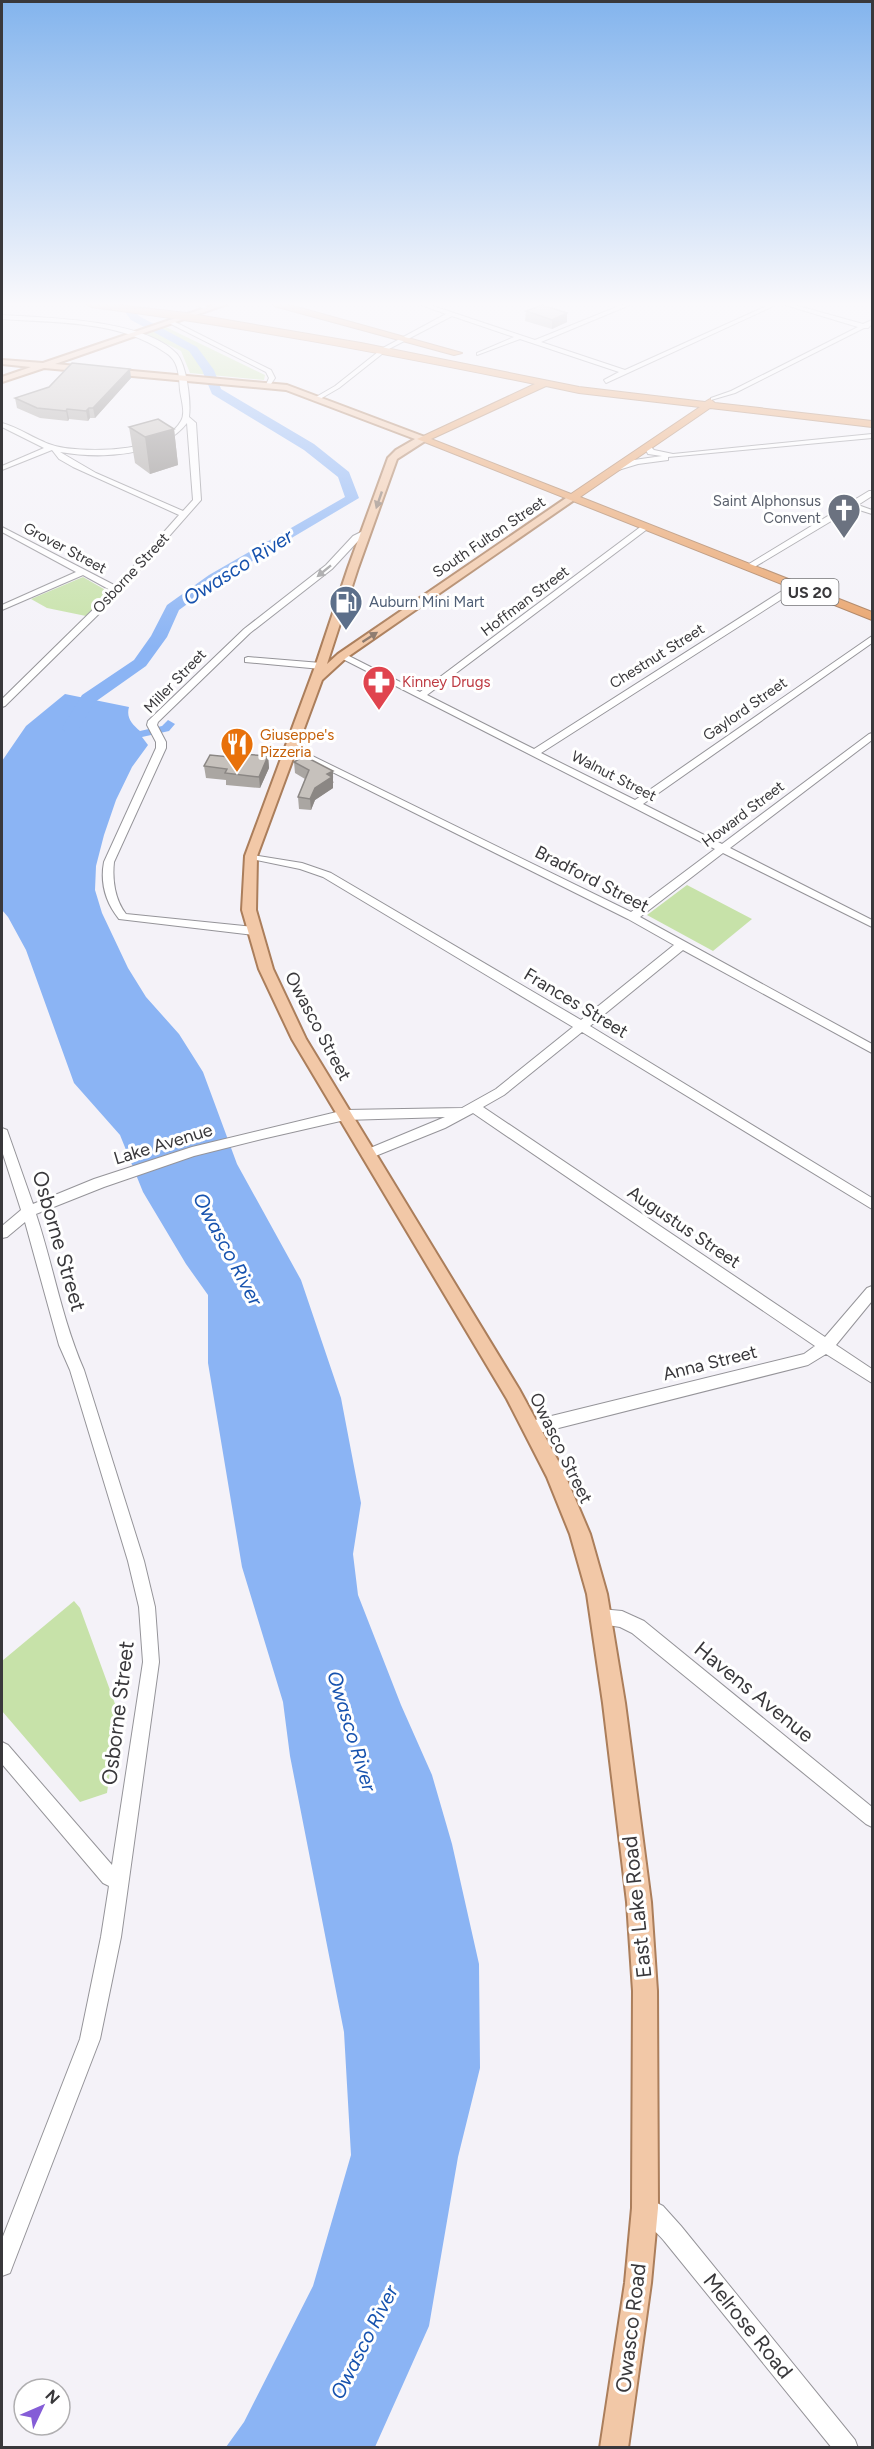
<svg xmlns="http://www.w3.org/2000/svg" width="874" height="2449" font-family="Figtree,sans-serif">
<style>
.green{fill:#c7e2a9}
.water{fill:#8bb4f4}
.lines{fill:none;stroke-linecap:round;stroke-linejoin:round}
.river{fill:#8bb4f4;fill-rule:evenodd}
.minor-casing{stroke:#959499;stroke-width:2}
.major-casing{stroke:#ab7e5b;stroke-width:4}
.highway-casing{stroke:#ab7e5b;stroke-width:2}
.minor{fill:#fff;fill-rule:evenodd}
.major{fill:#f2c8a7;fill-rule:evenodd}
.highway{fill:#e9a46c;fill-rule:evenodd}
.wall{fill:#aaa6a2}
.shaded-wall{fill:#8b8784}
.building{fill:#c6c1bc;stroke:#8b8784;stroke-width:1.5}
.oneway{fill:#8c796c}
.oneway2{fill:#9c9c9d}
.labels{text-anchor:middle;stroke-width:6;stroke-linejoin:round;paint-order:stroke}
.far-worship-label{font-size:15px;fill:#5b616d;stroke:#fff;text-anchor:end}
.far-street-label{font-size:15px;fill:#39383b;stroke:#fff}
.far-service-label{font-size:15px;fill:#4e5e75;stroke:#fff;text-anchor:start}
.far-health-label{font-size:15px;fill:#be3a42;stroke:#fff;text-anchor:start}
.far-food-label{font-size:15px;fill:#c56008;stroke:#fff;text-anchor:start}
.shield{fill:#fff;stroke:#747476;stroke-width:1.5}
.shield-label{font-size:16px;font-weight:bold;fill:#39383b}
.street-label{font-size:18px;fill:#39383b;stroke:#fff}
.water-label{font-size:20px;font-style:italic;fill:#1652ae;stroke:#fff}
.near-street-label{font-size:21px;fill:#39383b;stroke:#fff}
</style>
<rect width="100%" height="100%" fill="#f4f2f8"/>
<path class="green" d="M166 327 265 375 264 380 190 373 181 351 146 334Z
M83 577 109 592 86 616 47 608 31 599Z
M687 885 752 919 713 951 647 915Z
M74 1601 80 1608 118 1712 107 1793 80 1802 2 1711V1661Z"/>
<path class="water" d="M65 694 129 707C126 718 132 724 140 731L162 726 168 720 175 724 169 731 142 737 148 745 132 767 116 800 104 835 96 866 95 890 102 913 128 968 146 997 179 1034 203 1072 237 1164 301 1280 341 1398 361 1503 353 1554 358 1595 401 1705 432 1775 452 1844 479 1964 480 2068 458 2157 429 2326 375 2447H226L244 2422 313 2286 351 2155 344 2032 290 1756 283 1702 242 1567 208 1363V1295L186 1264 143 1192 120 1135 74 1083 26 950 8 917 2 910V761L26 726Z"/>
<g class="lines">
<path class="river" d="M119 304H130L139 316 197 347 214 370 221 389 314 444 349 472 359 498 219 581 179 610 167 637 146 666 95 702 77 732H65L62 728 82 695 134 660 151 636 167 605 209 575 345 497 338 477 304 450 212 394 202 370 189 351 131 320Z"/>
<defs>
<path id="minor" d="M197 304H203L209 309 204 310Z
M419 304H427L535 340 624 304H632L541 342 625 370 771 304H778L606 383 604 380 619 372 520 339 477 355V353L514 337 452 316 387 350 339 388 320 399H316V397L335 386 383 348 446 314Z
M782 304H791L863 324 872 320V324L868 328H864L735 393 711 400V398L731 391 858 327Z
M2 315C47 318 145 319 177 354 187 366 191 402 189 417L196 423 201 500 112 601 5 706 2 707V699L112 591 83 575 2 610V605L76 572 2 532V527L116 586 179 515 73 467 59 459 52 450 2 470V466L44 448 2 427V423C24 429 41 445 65 448 95 452 164 452 181 421 186 413 181 399 180 390 179 376 179 361 166 353 120 320 56 323 2 319ZM187 423 193 500 183 511 96 473 60 452C100 459 161 457 187 423Z
M171 320 271 370 275 378 269 387H265L269 378 266 372 169 323Z
M872 434V438L668 457V460L638 464 615 471 611 469 634 460 662 456 648 454 644 446 648 444 654 450 673 454Z
M869 491H872V496L858 505 872 510V514L853 508 751 569 744 567Z
M643 525 650 527 427 695 534 749 793 584H799V588L541 753 635 800 872 636V643L643 804 722 844 869 734 872 733V740L730 848 872 920V927L723 853 640 917 872 1044V1053L683 950 590 1026 872 1198V1209L582 1032 504 1095 483 1107 825 1337 867 1288 872 1286V1301L836 1345 872 1369V1383L826 1354 808 1365 531 1435 526 1433 523 1428 526 1423 531 1421 804 1354 815 1346 473 1113 445 1128 368 1159 363 1157 362 1154 363 1151 445 1117 345 1120 262 1139 194 1156 104 1187 36 1214C53 1265 62 1320 84 1370L144 1561 155 1607 159 1662 121 1937 100 2039 13 2265 10 2273 2 2276V2239L80 2039 101 1937 109 1886 103 1883 2 1764V1742L8 1745 112 1865 143 1662 139 1607 128 1561 70 1370 59 1345 25 1222 7 1237 2 1238V1226L21 1210 2 1151V1128L7 1130 8 1133 33 1204 94 1179 192 1147 345 1110 462 1108 496 1089 573 1027 323 877 300 869 247 858V854L302 863 331 873 581 1020 674 945 628 919 286 749 294 747 631 912 715 849 337 656 345 654 420 692Z
M363 531 370 533 359 540 332 569 250 633 158 722 157 725 166 742V748L114 862C112 880 115 900 126 914L254 927 260 931 254 935 119 919C106 903 100 883 104 862L156 748V742L147 725 148 721 244 629 326 565 353 536Z
M248 657 321 663 326 666 321 669 245 662V658Z
M601 1609 622 1611 644 1621 872 1807V1827L866 1824 632 1633 620 1627 595 1623 593 1617 595 1611Z
M645 2197 663 2206 681 2226 855 2440 858 2448H832L665 2242C658 2233 638 2216 634 2208L637 2200Z"/>
<path id="major" d="M217 304H227L55 364 287 385 425 437V441L397 459 358 568 327 664 338 654 569 496 577 498 346 658 322 680 257 856 256 910 273 969 306 1039 519 1389 562 1468 590 1534 607 1594 625 1703 651 1902 657 1991 658 2208 651 2283 628 2448H600L625 2283 632 2208 633 1991 627 1902 603 1703 587 1594 570 1534 547 1477 507 1399 292 1039 259 969 242 910 245 856 316 664 348 568 388 458 396 450 415 439 286 390 44 368 2 382V377L31 367 2 364V360L43 363Z"/>
<path id="highway" d="M87 304H110L186 313 361 343 579 387 705 402 710 399 715 403 872 421V427L710 408 580 497 872 612V620L417 439 535 384C387 354 240 326 91 307ZM546 386 579 393 700 407 571 494 431 439Z
M273 304H286L462 353 454 355 274 306Z"/>
</defs>
<use href="#minor" class="minor-casing"/>
<use href="#major" class="major-casing"/>
<use href="#highway" class="highway-casing"/>
<use href="#minor" class="minor"/>
<use href="#major" class="major"/>
<use href="#highway" class="highway"/>
</g>
<path class="wall" d="M526 311 567 313V322L552 329 525 321Z
M131 378 95 418H90L88 421 69 419 68 421 40 418 17 408 15 398Z
M129 427 174 429 178 465 150 474 135 463Z
M268 756 269 768 260 788 226 785V780L206 778 204 766 240 758Z
M294 762 334 782 333 783V788L315 800 311 810 299 809 298 797 305 779 295 773Z"/>
<path class="shaded-wall" d="M567 313V322L552 329V320Z
M130 369 131 378 95 418 93 408Z
M89 408 90 418 88 421 86 411Z
M67 409 69 419 68 421 66 411Z
M174 429 178 465 150 474 145 437Z
M268 756 269 768 260 788 259 777Z
M333 771V788L315 800 311 810 310 799 315 788 327 774Z"/>
<path class="building" d="M542 305 567 313 552 320 526 311Z
M72 363 130 369 93 408H89L86 411 67 409 66 411 37 408 15 398 49 387Z
M158 419 174 429 145 437 129 427Z
M242 754 268 756 259 777 225 773 227 769 204 766 210 755 240 758Z
M304 756 333 771 327 774 332 777 315 788 310 799 298 797 309 770 294 762Z"/>
<defs><path id="oneway-solid" d="M-6-.8H1V-3.2L6.5 0L1 3.2V.8H-6Z" transform="scale(1.5)"/></defs>
<g class="oneway">
<use href="#oneway-solid" transform="translate(379 500) rotate(109)"/>
<use href="#oneway-solid" transform="translate(370 637) rotate(-33)"/>
</g>
<use class="oneway2" href="#oneway-solid" transform="translate(324 571) rotate(141)"/>
<linearGradient id="sky" x2="0" y2="1"><stop stop-color="#83b4ed"/><stop offset="0.47" stop-color="#faf9fc"/><stop offset="1" stop-color="#faf9fc" stop-opacity="0"/></linearGradient>
<rect width="874" height="647" fill="url(#sky)"/>
<defs>
<symbol id="church-pin" viewBox="-11 -11 22 30"><path d="M0 17L-7.5 6A9.5 9.5 0 1 1 7.5 6Z" fill="#6b7280" stroke="#fff"/><path d="M-1.2-6h2.4v3.5h3.3v2.4h-3.3V6h-2.4V-.1h-3.3v-2.4h3.3Z" fill="#fff"/></symbol>
<symbol id="fuel-pin" viewBox="-11 -11 22 30"><path d="M0 17L-7.5 6A9.5 9.5 0 1 1 7.5 6Z" fill="#5c6f8a" stroke="#fff"/><path d="M-5.5-6h7V0h2V4h1.3V-2.5L3-4.5l.8-.8L6-3V5H2.5V1h-1V6h-7ZM-4.2-4.7v3.2H.2V-4.7Z" fill="#fff"/></symbol>
<symbol id="pharmacy-pin" viewBox="-11 -11 22 30"><path d="M0 17L-7.5 6A9.5 9.5 0 1 1 7.5 6Z" fill="#e0444e" stroke="#fff"/><path d="M-2-6h4v4h4v4h-4v4h-4v-4h-4v-4h4Z" fill="#fff"/></symbol>
<symbol id="restaurant-pin" viewBox="-11 -11 22 30"><path d="M0 17L-7.5 6A9.5 9.5 0 1 1 7.5 6Z" fill="#e8710a" stroke="#fff"/><path d="M-5-6h1v4h1v-4h1v4h1v-4h1v5L-1.5 .5V6h-2V.5L-5-1ZM5-6V6H3V1.5H1.5Q1.5-4 5-6Z" fill="#fff"/></symbol>
</defs>
<g fill-rule="evenodd">
<use href="#church-pin" x="825" y="491" width="38" height="52"/>
<use href="#fuel-pin" x="327" y="583" width="38" height="52"/>
<use href="#pharmacy-pin" x="360" y="663" width="38" height="52"/>
<use href="#restaurant-pin" x="218" y="725" width="38" height="52"/>
</g>
<g class="labels">
<g class="far-worship-label">
<text x="821" y="506">Saint Alphonsus<tspan x="821" dy="17">Convent</tspan></text>
</g>
<g class="far-street-label">
<text transform="translate(489 537) rotate(-34)" y="5">South Fulton Street</text>
<text transform="translate(65 548) rotate(28)" y="5">Grover Street</text>
<text transform="translate(131 573) rotate(-47)" y="5">Osborne Street</text>
<text transform="translate(525 601) rotate(-37)" y="5">Hoffman Street</text>
<text transform="translate(657 656) rotate(-32)" y="5">Chestnut Street</text>
<text transform="translate(175 681) rotate(-46)" y="5">Miller Street</text>
<text transform="translate(745 709) rotate(-35)" y="5">Gaylord Street</text>
<text transform="translate(614 776) rotate(27)" y="5">Walnut Street</text>
<text transform="translate(743 814) rotate(-37)" y="5">Howard Street</text>
</g>
<g class="far-service-label">
<text x="369" y="607">Auburn Mini Mart</text>
</g>
<g class="far-health-label">
<text x="402" y="687">Kinney Drugs</text>
</g>
<g class="far-food-label">
<text x="260" y="740">Giuseppe's<tspan x="260" dy="17">Pizzeria</tspan></text>
</g>
<rect class="shield" x="781.5" y="579" width="57" height="26" rx="4.5"/>
<g class="shield-label">
<text x="810" y="598">US 20</text>
</g>
<g class="street-label">
<text transform="translate(592 879) rotate(27)" y="6">Bradford Street</text>
<text transform="translate(576 1003) rotate(31)" y="6">Frances Street</text>
<text transform="translate(318 1026) rotate(62)" y="6">Owasco Street</text>
<text transform="translate(163 1144) rotate(-17)" y="6">Lake Avenue</text>
<text transform="translate(684 1227) rotate(34)" y="6">Augustus Street</text>
<text transform="translate(710 1363) rotate(-14)" y="6">Anna Street</text>
<text transform="translate(561 1448) rotate(64)" y="6">Owasco Street</text>
</g>
<g class="water-label">
<text transform="translate(238 567) rotate(-32)" y="7">Owasco River</text>
<text transform="translate(228 1249) rotate(62)" y="7">Owasco River</text>
<text transform="translate(352 1731) rotate(73)" y="7">Owasco River</text>
<text transform="translate(364 2342) rotate(-63)" y="7">Owasco River</text>
</g>
<g class="near-street-label">
<text transform="translate(59 1241) rotate(74)" y="7">Osborne Street</text>
<text transform="translate(754 1692) rotate(39)" y="7">Havens Avenue</text>
<text transform="translate(118 1713) rotate(-83)" y="7">Osborne Street</text>
<text transform="translate(637 1907) rotate(-96)" y="7">East Lake Road</text>
<text transform="translate(748 2326) rotate(51)" y="7">Melrose Road</text>
<text transform="translate(631 2328) rotate(-83)" y="7">Owasco Road</text>
</g>
</g>
<rect width="874" height="2449" fill="none" stroke="#39383b" stroke-width="6"/>
<g transform="translate(42 2407) rotate(46)"><circle r="28" fill="#ffffff" stroke="#b0afb1" stroke-width="1.5"/>
<path d="M0-4.5L10 22L0 15L-10 22Z" fill="#855dd7"/>
<text y="-9" font-size="16" font-weight="bold" text-anchor="middle" fill="#39383b">N</text>
</g>
</svg>
